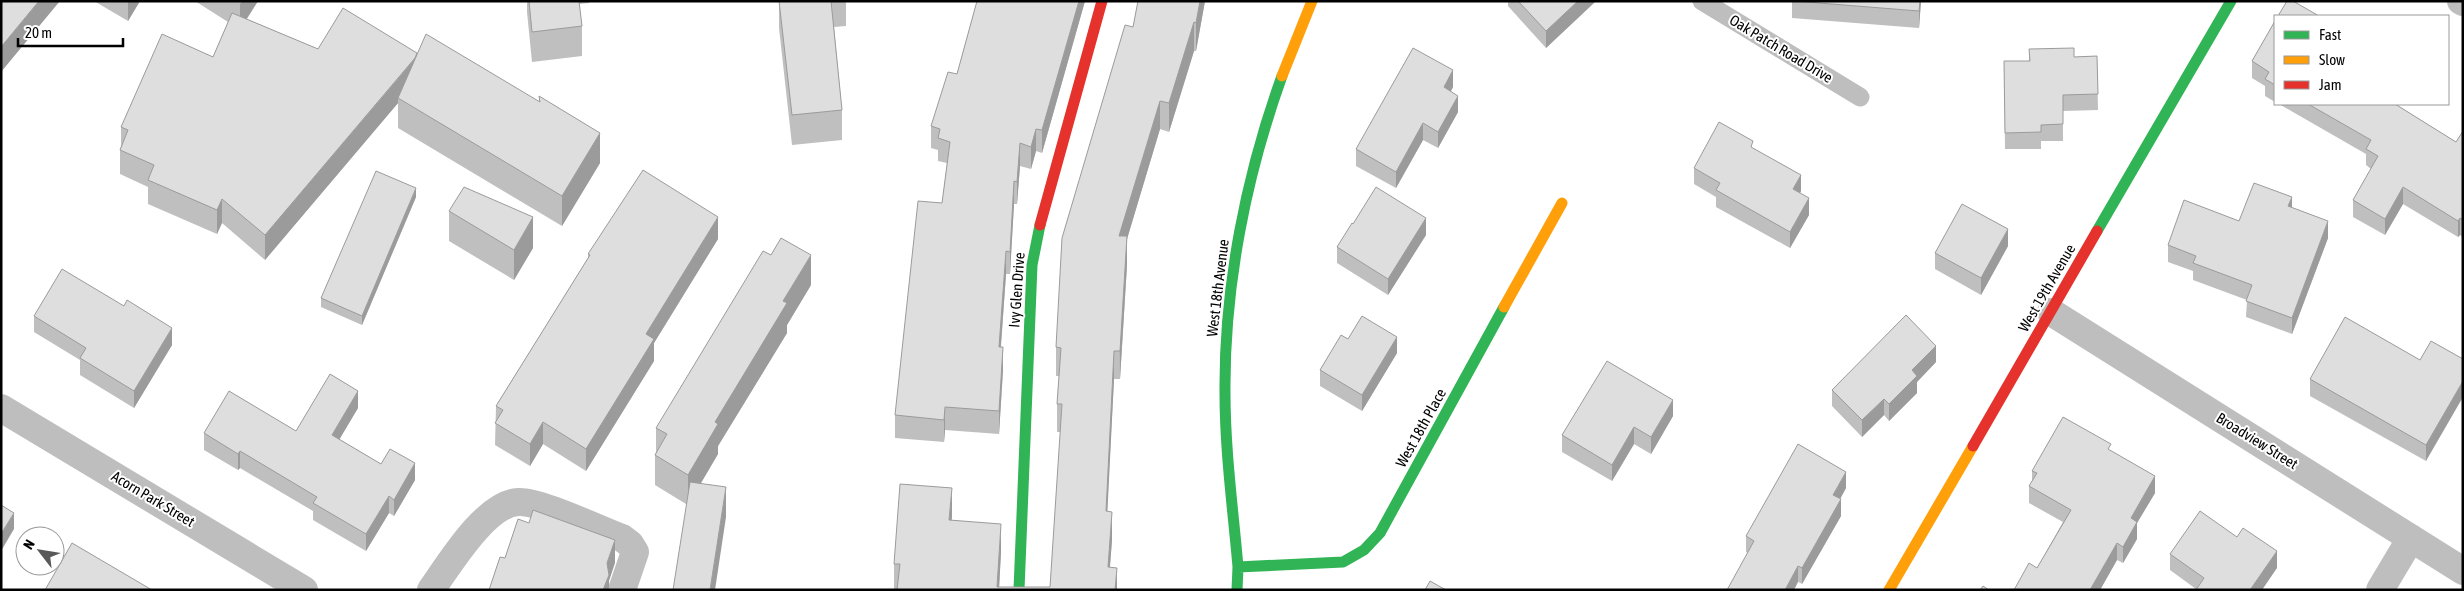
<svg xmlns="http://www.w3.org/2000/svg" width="2464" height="591" font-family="'Asap Condensed',sans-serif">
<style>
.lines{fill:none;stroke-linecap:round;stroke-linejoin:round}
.lane{stroke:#bebebe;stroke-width:19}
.street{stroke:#bebebe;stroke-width:28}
.fast{stroke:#30b455;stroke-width:11}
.slow{stroke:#ff9f0a;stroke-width:11}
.jam{stroke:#e5322d;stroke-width:11}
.wall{fill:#bfbfbf}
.shaded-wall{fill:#9b9b9b}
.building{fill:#dedede;stroke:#9b9b9b}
.labels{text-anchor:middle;stroke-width:4;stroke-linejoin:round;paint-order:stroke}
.street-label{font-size:15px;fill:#000;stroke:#fff}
</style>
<rect width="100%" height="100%" fill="#fff"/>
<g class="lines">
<path class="lane" d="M1702 1 1860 97"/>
<path class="street" d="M2461 1 2463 2
M2051 312 2463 571
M1 408 304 590
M431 590C449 565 485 504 518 502 538 500 600 530 622 538L630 544 635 552 622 590
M2380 590 2411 538"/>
<path class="fast" d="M2097 231 2231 1
M1238 567 1343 562 1364 550 1380 533 1504 307
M1019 590 1032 265 1040 225
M1237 590 1238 567C1233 509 1225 451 1225 393 1224 286 1246 176 1282 76"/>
<path class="slow" d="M1282 76 1312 1
M1504 307 1562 203
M1889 590 1973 446"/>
<path class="jam" d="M1040 225 1102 1
M1973 446 2097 231"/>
</g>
<path class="wall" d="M94 1H140L128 21Z
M195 1H258L247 19 318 49 417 53 539 102V96L600 163 562 226 398 128V103L265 260 222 223 217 234 148 204V187L120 174V150L121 146V127L213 57 228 22Z
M527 1H589V3L579 4 582 26V56L532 62 527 12Z
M779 1H846V26L834 27 842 110V140L792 145 779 28Z
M977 1H1085L1042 153 1036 151 1031 169 1020 166 1017 204H1014L1010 274H1006L1001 347 1003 370 999 434 945 430 944 442 895 438V415L942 203 947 163 938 161V150L931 148V126L957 74Z
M1138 1H1205L1196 51H1194L1169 132 1160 129 1127 239V265L1120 379H1114L1107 511 1112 540 1110 567 1117 590H894V564L951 520 1001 552 999 587H1050L1061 432H1057V404L1059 376H1056V347L1133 27Z
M1508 1H1596L1546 48 1508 6Z
M1792 1H1921L1919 28 1792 18Z
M2275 21V102L2265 96V86L2252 78V61Z
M2029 49 2074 57 2097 56 2098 110 2063 111V141H2041V149H2005L2004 61H2029Z
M1453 87 1451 91 1458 112 1438 148 1423 140 1396 188 1356 166V149Z
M2279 104H2395L2456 142 2463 131V237L2460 235 2458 237 2403 204 2385 235 2353 217V200L2371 169 2366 165V154Z
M1753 148 1801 191 1800 193 1809 215 1790 248 1716 207V197L1694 184V168Z
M416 197 362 325 321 307V298Z
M2292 208 2328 238 2292 334 2246 317 2247 300 2193 280V271L2168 262V245L2239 221Z
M449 211 533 248 514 280 449 241Z
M1353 224 1426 235 1388 295 1337 263V247Z
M718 239 654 343V361L586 471 543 444 530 466 495 445 496 406 588 258V254Z
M2008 246 1981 295 1935 269V253Z
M811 285 787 325V333L718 446V454L701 483 726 517 686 504 655 485V455L656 452V428Z
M124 306 172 345 134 408 80 375V360L34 332V316Z
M1348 339 1397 353 1362 411 1320 386V370Z
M2463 359 2426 461 2310 396V379L2420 360Z
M1936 362 1917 382V393L1889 421 1884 415 1862 437 1832 406V390Z
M358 408 339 439 381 464 415 480 394 516 389 513 366 551 313 520V511L240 468 238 470 204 450V433L296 431Z
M1673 416 1651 454 1634 444 1612 481 1562 452V435Z
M2111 451 2155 493 2137 523V539L2123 563 2117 560 2100 590H2014L2037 568 2063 522 2029 503V486L2032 482V471Z
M1846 488 1840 499 1841 516 1802 584 1746 552V536Z
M2170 554 2277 568 2196 589 2170 570Z"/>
<path class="shaded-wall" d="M39 1H60L1 72V47Z
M128 1H140L128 21Z
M242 1H258L240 29V4Z
M1079 1H1085L1042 153V130Z
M1200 1H1205L1196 51V23Z
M1578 1H1596L1546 48V31Z
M1920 1H1921L1919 28V11Z
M1194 22V51L1169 132V103Z
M419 54 398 98V103L265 260V235Z
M1453 70V87L1444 104V87Z
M1458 96V112L1438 148V132Z
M1160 101V129L1127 239V265L1120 379 1119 236Z
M1423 123V140L1396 188V172Z
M1036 129V151L1031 169V147Z
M600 133V163L562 226V196Z
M1020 143V166L1017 204V182Z
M1801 175V191L1793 206V189Z
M1014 181V204L1010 274V252Z
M2403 187V204L2385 235V219Z
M416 188V197L362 325V316Z
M2292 197V213L2288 206Z
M1809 198V215L1790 248V232Z
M222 199V223L217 234V210Z
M533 217V248L514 280V250Z
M718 217V239L654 343V361L586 471V449L646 334Z
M1426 218V235L1388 295V279Z
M2460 218V235L2458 237V221Z
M2328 221V238L2292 334V318Z
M2008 229V246L1981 295V278Z
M1006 251V274L999 370V347Z
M811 255V285L787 325V333L718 446V454L688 505V475L715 422 783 301Z
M172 328V345L134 408V391Z
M1397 337V353L1362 411V395Z
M1936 346V362L1917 382V393L1889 421V404L1912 370Z
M1003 347V370L999 434V411Z
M1114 351V379L1106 540V511Z
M2463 381V397L2426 461V445Z
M358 391V408L332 452V435Z
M1884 399V415L1862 437V420Z
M1673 400V416L1651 454V437Z
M945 407V430L944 442V420Z
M543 422V444L530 466V444Z
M1634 427V444L1612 481V465Z
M240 451V468L238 470V454Z
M415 463V480L394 516V500Z
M1846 472V488L1833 512V495Z
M2155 476V493L2137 523V539L2123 563V547L2131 518Z
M726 487V517L715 590H710Z
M952 488V517L949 548V520Z
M389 496V513L366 551V534Z
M1841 499V516L1802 584V568Z
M1112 512V540L1108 590V567Z
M14 513V529L1 551V534Z
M1001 524V552L999 590H997Z
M615 540V563L609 581V590H603L607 563Z
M2117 543V560L2100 590H2090Z
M2277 551V568L2262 590H2250Z
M1798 566V582L1794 590H1785Z
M1117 568V590H1115Z"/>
<path class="building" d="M1 1H39L1 47Z
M529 1H579L582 26 532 32Z
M779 1H831L842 110 792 115Z
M977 1H1079L1042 130 1036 129 1031 147 1020 143 1017 182 1014 181 1010 252 1006 251 999 347H1003L999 411 945 407 944 420 895 415 918 201 942 203 950 142 938 138 940 129 931 126 948 72 957 74Z
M1138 1H1200L1196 23 1194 22 1169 103 1160 101 1119 236H1127L1120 351H1114L1106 511 1112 512 1108 567 1117 568 1115 590H897L900 564H894L900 484 952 488 949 520 1001 524 997 587H1050L1062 404H1057L1061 348 1056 347 1062 238 1125 25 1133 27Z
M1518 1H1578L1546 31Z
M1794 1H1920L1919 11Z
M2287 1H2293L2319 16H2278Z
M343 8 417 53 415 58 265 235 222 199 217 210 148 180 154 165 120 150 128 130 121 127 162 34 213 57 232 13 318 49Z
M2275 21V85L2265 79 2269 72 2252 61Z
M426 34 540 102 539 96 600 133 562 196 398 98Z
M1413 48 1453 70 1444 87 1458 96 1438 132 1423 123 1396 172 1356 149Z
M2074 48V57L2097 56 2098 94 2063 95V124L2041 125V132L2005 133 2004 61H2030L2029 49Z
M2308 104H2395L2456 142 2463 131V220L2460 218 2458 221 2403 187 2385 219 2353 200 2378 156 2366 149 2371 140Z
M1719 122 1753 141 1751 147 1801 175 1793 189 1809 198 1790 232 1716 190 1720 183 1694 168Z
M643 170 718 217 646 334 654 339 586 449 543 422 530 444 495 423 503 410 496 406 590 255 588 254Z
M376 171 416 188 362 316 321 298Z
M2254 183 2292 197 2288 206 2328 221 2292 318 2246 301 2252 285 2193 263 2196 256 2168 245 2184 200 2239 221Z
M464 187 533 217 514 250 449 211Z
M1376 187 1426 218 1388 279 1337 247 1352 223 1353 224Z
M1962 204 2008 229 1981 278 1935 253Z
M781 238 811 255 783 301 787 303 715 422 718 424 688 475 655 455 667 434 656 428 763 251 771 255Z
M62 269 124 306 127 300 172 328 134 391 80 358 86 348 34 316Z
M1906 315 1936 346 1912 370 1917 376 1889 404 1884 399 1862 420 1832 390Z
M1362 316 1397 337 1362 395 1320 370 1341 335 1348 339Z
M2345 317 2420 360 2431 341 2463 359V381L2426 445 2310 379Z
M1607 361 1673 400 1651 437 1634 427 1612 465 1562 435Z
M330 374 358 391 332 435 381 464 390 449 415 463 394 500 389 496 366 534 313 503 317 497 240 451 238 454 204 433 229 391 296 431Z
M2063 417 2111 444 2108 449 2155 476 2131 518 2137 522 2123 547 2117 543 2090 590H2014L2029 563 2037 568 2071 510 2029 486 2037 473 2032 471Z
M1798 444 1846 472 1833 495 1841 499 1802 568 1798 566 1785 590H1727L1754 541 1746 536Z
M690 482 726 487 710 590H673Z
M1 505 14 513 1 534Z
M533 510 615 540 607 563 609 575 603 590H489L500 557 505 558 518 519 529 523Z
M2200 511 2237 537 2243 528 2277 551 2250 590H2196L2204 578 2170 554Z
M72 543 152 590H45Z
M1430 581 1446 590H1425Z
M1983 586 1989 590H1980Z"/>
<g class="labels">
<g class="street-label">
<text transform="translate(1781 49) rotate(31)" y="5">Oak Patch Road Drive</text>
<text transform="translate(1218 288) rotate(-83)" y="5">West 18th Avenue</text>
<text transform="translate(2047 288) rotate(-60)" y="5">West 19th Avenue</text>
<text transform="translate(1017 290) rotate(-86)" y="5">Ivy Glen Drive</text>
<text transform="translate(1421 428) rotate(-61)" y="5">West 18th Place</text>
<text transform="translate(2257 441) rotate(32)" y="5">Broadview Street</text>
<text transform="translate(153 499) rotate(31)" y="5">Acorn Park Street</text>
</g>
</g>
<rect width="2464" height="591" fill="none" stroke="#000000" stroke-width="5"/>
<rect x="2274" y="15" width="175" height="90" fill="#ffffff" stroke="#999999"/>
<rect x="2284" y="31" width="25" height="8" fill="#30b455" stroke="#999999"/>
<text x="2319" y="40" font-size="15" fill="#000000">Fast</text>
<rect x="2284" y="56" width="25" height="8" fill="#ff9f0a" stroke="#999999"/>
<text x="2319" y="65" font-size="15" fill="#000000">Slow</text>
<rect x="2284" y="81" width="25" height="8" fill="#e5322d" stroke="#999999"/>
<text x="2319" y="90" font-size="15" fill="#000000">Jam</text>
<g transform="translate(40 551) rotate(301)"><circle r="24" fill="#ffffff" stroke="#999999"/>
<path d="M0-4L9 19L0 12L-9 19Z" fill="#595959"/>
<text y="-8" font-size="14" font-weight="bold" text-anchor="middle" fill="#000000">N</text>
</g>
<path d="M18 38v8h105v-8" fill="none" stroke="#000000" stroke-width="2.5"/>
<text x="25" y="38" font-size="15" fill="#000000" stroke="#ffffff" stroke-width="4" paint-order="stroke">20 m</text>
</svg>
